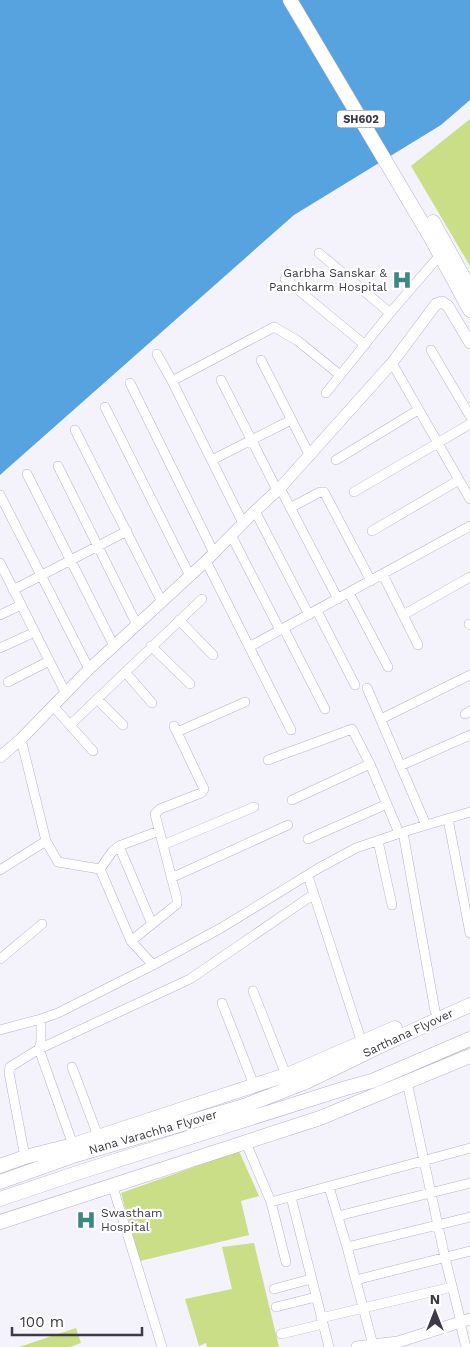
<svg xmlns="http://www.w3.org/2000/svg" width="470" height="1347" font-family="'Work Sans',sans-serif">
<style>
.green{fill:#c9de87}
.water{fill:#57a3df}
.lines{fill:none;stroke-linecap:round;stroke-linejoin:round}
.minor-casing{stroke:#bbb1d4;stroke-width:10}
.tertiary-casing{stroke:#bbb1d4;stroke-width:12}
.primary-casing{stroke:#bbb1d4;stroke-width:15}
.minor{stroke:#fff;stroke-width:9}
.tertiary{stroke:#fff;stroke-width:11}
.primary{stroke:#fff;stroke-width:14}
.labels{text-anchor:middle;stroke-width:4.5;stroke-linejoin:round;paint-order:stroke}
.shield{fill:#fff;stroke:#77747e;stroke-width:1}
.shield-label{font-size:11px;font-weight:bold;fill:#3d3947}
.poi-label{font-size:12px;fill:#3d3947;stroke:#fff;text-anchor:end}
.street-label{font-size:12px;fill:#3d3947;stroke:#fff}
</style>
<rect width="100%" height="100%" fill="#f4f2fa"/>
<path class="green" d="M470 119V266L411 166Z
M239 1151 259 1196 241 1201 249 1235 140 1261 121 1193Z
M254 1243 279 1347H207L206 1343 199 1346 185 1299 232 1289 222 1247Z
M76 1328 81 1343 70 1347H19Z"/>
<path class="water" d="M0 0H470V100L441 125 294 215 0 475Z"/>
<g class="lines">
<defs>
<path id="minor" d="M319 253 390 313
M285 279 365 345
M431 350 470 416
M157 354 172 381 243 523
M261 360 310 456
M392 363 470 499
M221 380 277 490
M172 381 274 327 298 341 340 375
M130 383 214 553
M326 393 390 313 440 255
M105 407 190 576
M75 430 162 602
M212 460 291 420
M336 460 418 410
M58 466 137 625
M27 474 114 646
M280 488 338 599
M354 492 470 424
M0 495 89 669
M290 508 320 492H324L371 581
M255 511 309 615
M372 531 459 480
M231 535 280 630
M206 561 291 730
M0 563 65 692
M383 575 418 645
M13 590 127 531
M349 593 388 667
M317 611 355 685
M0 615 21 605
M403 615 470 577
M179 620 213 655
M469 624 470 625
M284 629 325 709
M151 646 190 684
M249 647 470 526
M0 648 35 632
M125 672 152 703
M8 682 49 661
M367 688 426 825
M97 699 123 725
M53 706 93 751
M465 714 470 711
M381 719 470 675
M70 725 202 599
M177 732 245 702
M21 739 46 841 58 862 100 869 131 941 153 965
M268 760 352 729 370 764 399 833
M400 766 470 735
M292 800 370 764
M448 819 470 933
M403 832 435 1011
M308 839 387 804
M378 841 392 905
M163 845 254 807
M119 846 152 924
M100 869 112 852 119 846 159 831
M0 870 46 841
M308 876 362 1043
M171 878 288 825
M131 941 177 904V899L155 814 160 809 201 793 204 789 174 726
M0 959 42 924
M253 991 286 1075
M222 1003 254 1085
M41 1019V1042L39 1049 73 1145
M0 1030 41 1019 58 1013 153 965 221 928 319 868 356 848 403 832 470 812
M72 1067 98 1136
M407 1082 445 1258 461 1322
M246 1143 271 1202 286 1262
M25 1157 9 1073 10 1067 39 1049 190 979 314 894
M112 1184 162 1347
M329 1187 347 1247 373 1345
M291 1197 329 1347
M271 1202 470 1148
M338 1216 470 1183
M347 1247 470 1217
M356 1280 470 1251
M274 1289 311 1279
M276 1307 316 1297
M321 1318 452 1287
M460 1323 466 1347
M281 1334 323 1324"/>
<path id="tertiary" d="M0 757 21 739 89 669 206 561 255 511 280 488 392 363 436 304 442 302 448 306 470 343
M357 1347 398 1342 470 1319"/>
<path id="primary" d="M290 0 431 238 470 310
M433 222 470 289
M0 1166 25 1157 73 1145 292 1073 395 1028
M0 1182 76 1155 244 1106 306 1082 397 1038 470 1005
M0 1199 83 1171 346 1088 372 1081 470 1039
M0 1222 320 1118 470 1056"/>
</defs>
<use href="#minor" class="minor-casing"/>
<use href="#tertiary" class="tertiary-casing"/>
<use href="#primary" class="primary-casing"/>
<use href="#minor" class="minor"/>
<use href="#tertiary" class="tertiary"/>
<use href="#primary" class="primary"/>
</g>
<defs>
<symbol id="hospital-bare" viewBox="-9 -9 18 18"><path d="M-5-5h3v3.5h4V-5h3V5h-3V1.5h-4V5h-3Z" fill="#3f8785" stroke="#fff" stroke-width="2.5" paint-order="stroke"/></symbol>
</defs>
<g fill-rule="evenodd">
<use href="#hospital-bare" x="388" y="266" width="28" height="28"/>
<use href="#hospital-bare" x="72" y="1206" width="28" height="28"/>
</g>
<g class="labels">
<rect class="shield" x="337" y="110.5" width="48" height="17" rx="4"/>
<g class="shield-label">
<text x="361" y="123">SH602</text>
</g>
<g class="poi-label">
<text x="387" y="277">Garbha Sanskar &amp;<tspan x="387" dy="14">Panchkarm Hospital</tspan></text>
<text x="101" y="1217" text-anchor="start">Swastham<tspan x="101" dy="14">Hospital</tspan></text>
</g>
<g class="street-label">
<text transform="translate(408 1033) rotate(-25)" y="4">Sarthana Flyover</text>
<text transform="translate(153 1132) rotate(-16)" y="4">Nana Varachha Flyover</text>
</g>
</g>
<g transform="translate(435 1312)" stroke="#ffffff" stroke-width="4" paint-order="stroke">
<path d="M0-4L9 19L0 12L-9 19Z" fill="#3d3947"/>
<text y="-8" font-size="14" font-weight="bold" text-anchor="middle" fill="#3d3947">N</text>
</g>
<path d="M12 1327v8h130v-8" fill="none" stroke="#3d3947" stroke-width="2.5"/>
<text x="20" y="1327" font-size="15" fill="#3d3947" stroke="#ffffff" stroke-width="4" paint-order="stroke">100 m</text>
</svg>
